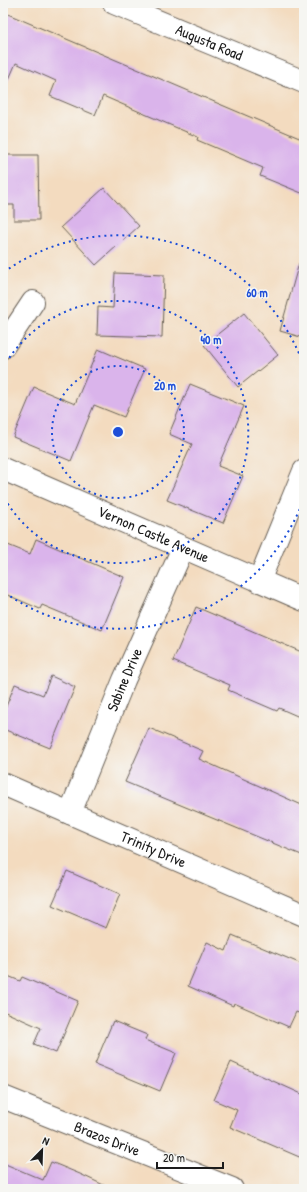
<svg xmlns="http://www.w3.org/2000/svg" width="307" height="1192" font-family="'Patrick Hand',sans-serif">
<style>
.building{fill:#dab4eb}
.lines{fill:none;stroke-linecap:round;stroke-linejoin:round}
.minor-casing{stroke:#675f55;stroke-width:24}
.minor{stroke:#fff;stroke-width:22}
.ring{fill:none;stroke:#1d4ed8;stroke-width:2;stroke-dasharray:2 4}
.labels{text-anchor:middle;stroke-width:3;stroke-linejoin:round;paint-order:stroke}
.street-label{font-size:15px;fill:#1c1c1c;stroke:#f6f6f2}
.centre{fill:#1d4ed8;stroke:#f6f6f2;stroke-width:2}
.ring-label{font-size:12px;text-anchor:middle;font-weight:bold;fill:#1d4ed8;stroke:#f6f6f2;stroke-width:3;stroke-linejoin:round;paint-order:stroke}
</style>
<rect width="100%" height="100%" fill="#f6f6f2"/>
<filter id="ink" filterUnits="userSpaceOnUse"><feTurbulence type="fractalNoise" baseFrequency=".025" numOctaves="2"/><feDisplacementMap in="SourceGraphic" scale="8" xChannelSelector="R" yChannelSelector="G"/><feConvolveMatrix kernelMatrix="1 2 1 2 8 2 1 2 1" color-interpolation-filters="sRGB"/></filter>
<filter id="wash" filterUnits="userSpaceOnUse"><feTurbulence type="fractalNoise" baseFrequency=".012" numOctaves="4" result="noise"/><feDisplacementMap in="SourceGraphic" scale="16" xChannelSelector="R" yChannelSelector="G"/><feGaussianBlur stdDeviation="0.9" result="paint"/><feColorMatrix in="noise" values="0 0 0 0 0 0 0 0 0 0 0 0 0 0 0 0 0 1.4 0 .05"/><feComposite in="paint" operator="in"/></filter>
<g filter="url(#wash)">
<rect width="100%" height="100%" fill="#f3dbbf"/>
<g id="blocks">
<path class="building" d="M3 12 304 140V194L260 176 263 168 197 140 198 137 103 96 95 115 50 96 56 81 16 63 3 93Z
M3 155H38L39 220H14V205H3Z
M104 188 139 226 96 265 61 227Z
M299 263 304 264V338L280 331Z
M115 273 164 275 162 337 97 335 98 307 113 308Z
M244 313 278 355 238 387 204 345Z
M98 349 145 369 124 417 94 405 71 461 13 437 34 387 75 404Z
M190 384 244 406 218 466 243 476 223 523 167 500 192 444 169 434Z
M36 539 124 577 102 630 42 605 40 609 3 593V543L30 554Z
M196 607 304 653V719L279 708 277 711 228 690 230 685 173 661Z
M51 676 75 687 50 748 3 729V714L15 684 43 695Z
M149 728 203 751 199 759 304 806V856L125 782Z
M67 871 120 894 106 928 52 905Z
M232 935 304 965V1015L296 1012 289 1027 234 1003 233 1006 188 986 207 942 226 951Z
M3 974 20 981 22 977 78 1001 56 1053 34 1044 41 1028 3 1011Z
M113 1021 147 1035 145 1040 176 1053 160 1091 95 1064Z
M231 1062 304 1095V1159L230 1127 237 1110 214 1100Z
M51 1162 80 1174 112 1189H3V1163L43 1180Z"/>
</g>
</g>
<g filter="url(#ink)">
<use href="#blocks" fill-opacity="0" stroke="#675f55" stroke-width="1"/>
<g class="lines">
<defs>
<g id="minor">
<path id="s1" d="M114 3 304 82"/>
<path d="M3 347 33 302"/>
<path id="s2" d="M3 469 304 600"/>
<path d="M259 581 304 471"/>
<path id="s3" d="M3 784 304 915"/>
<path id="s4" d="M70 813 124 680 183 548"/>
<path id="s5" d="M3 1097 232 1189"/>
</g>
</defs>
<use href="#minor" class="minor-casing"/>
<use href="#minor" class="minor"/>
</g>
</g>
<g class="ring">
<circle cx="118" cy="432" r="66"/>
<path d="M3 368A131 131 0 1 1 3 496"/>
<path d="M304 498A197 197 0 0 1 4 592M4 272A197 197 0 0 1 304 366"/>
</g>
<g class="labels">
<g class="street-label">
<text dy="5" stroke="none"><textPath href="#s1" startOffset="103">Augusta Road</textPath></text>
<text dy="5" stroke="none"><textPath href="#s2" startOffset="164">Vernon Castle Avenue</textPath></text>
<text dy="5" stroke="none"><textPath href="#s4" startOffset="144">Sabine Drive</textPath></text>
<text dy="5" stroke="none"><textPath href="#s3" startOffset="164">Trinity Drive</textPath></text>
<text dy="5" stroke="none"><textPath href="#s5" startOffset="112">Brazos Drive</textPath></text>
</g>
</g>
<circle cx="118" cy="432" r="6" class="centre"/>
<g class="ring-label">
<text x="257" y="297">60 m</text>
<text x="211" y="344">40 m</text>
<text x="165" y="390">20 m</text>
</g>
<rect width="307" height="1192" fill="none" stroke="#f6f6f2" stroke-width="16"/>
<g transform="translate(42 1150) rotate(23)" stroke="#f6f6f2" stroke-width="3" paint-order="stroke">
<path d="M0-3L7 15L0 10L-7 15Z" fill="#1c1c1c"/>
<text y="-6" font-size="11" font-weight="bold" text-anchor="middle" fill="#1c1c1c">N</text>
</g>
<path d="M157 1162v6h66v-6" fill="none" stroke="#1c1c1c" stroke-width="2"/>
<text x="163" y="1162" font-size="12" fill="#1c1c1c" stroke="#f6f6f2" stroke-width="3" paint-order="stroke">20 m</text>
</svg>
